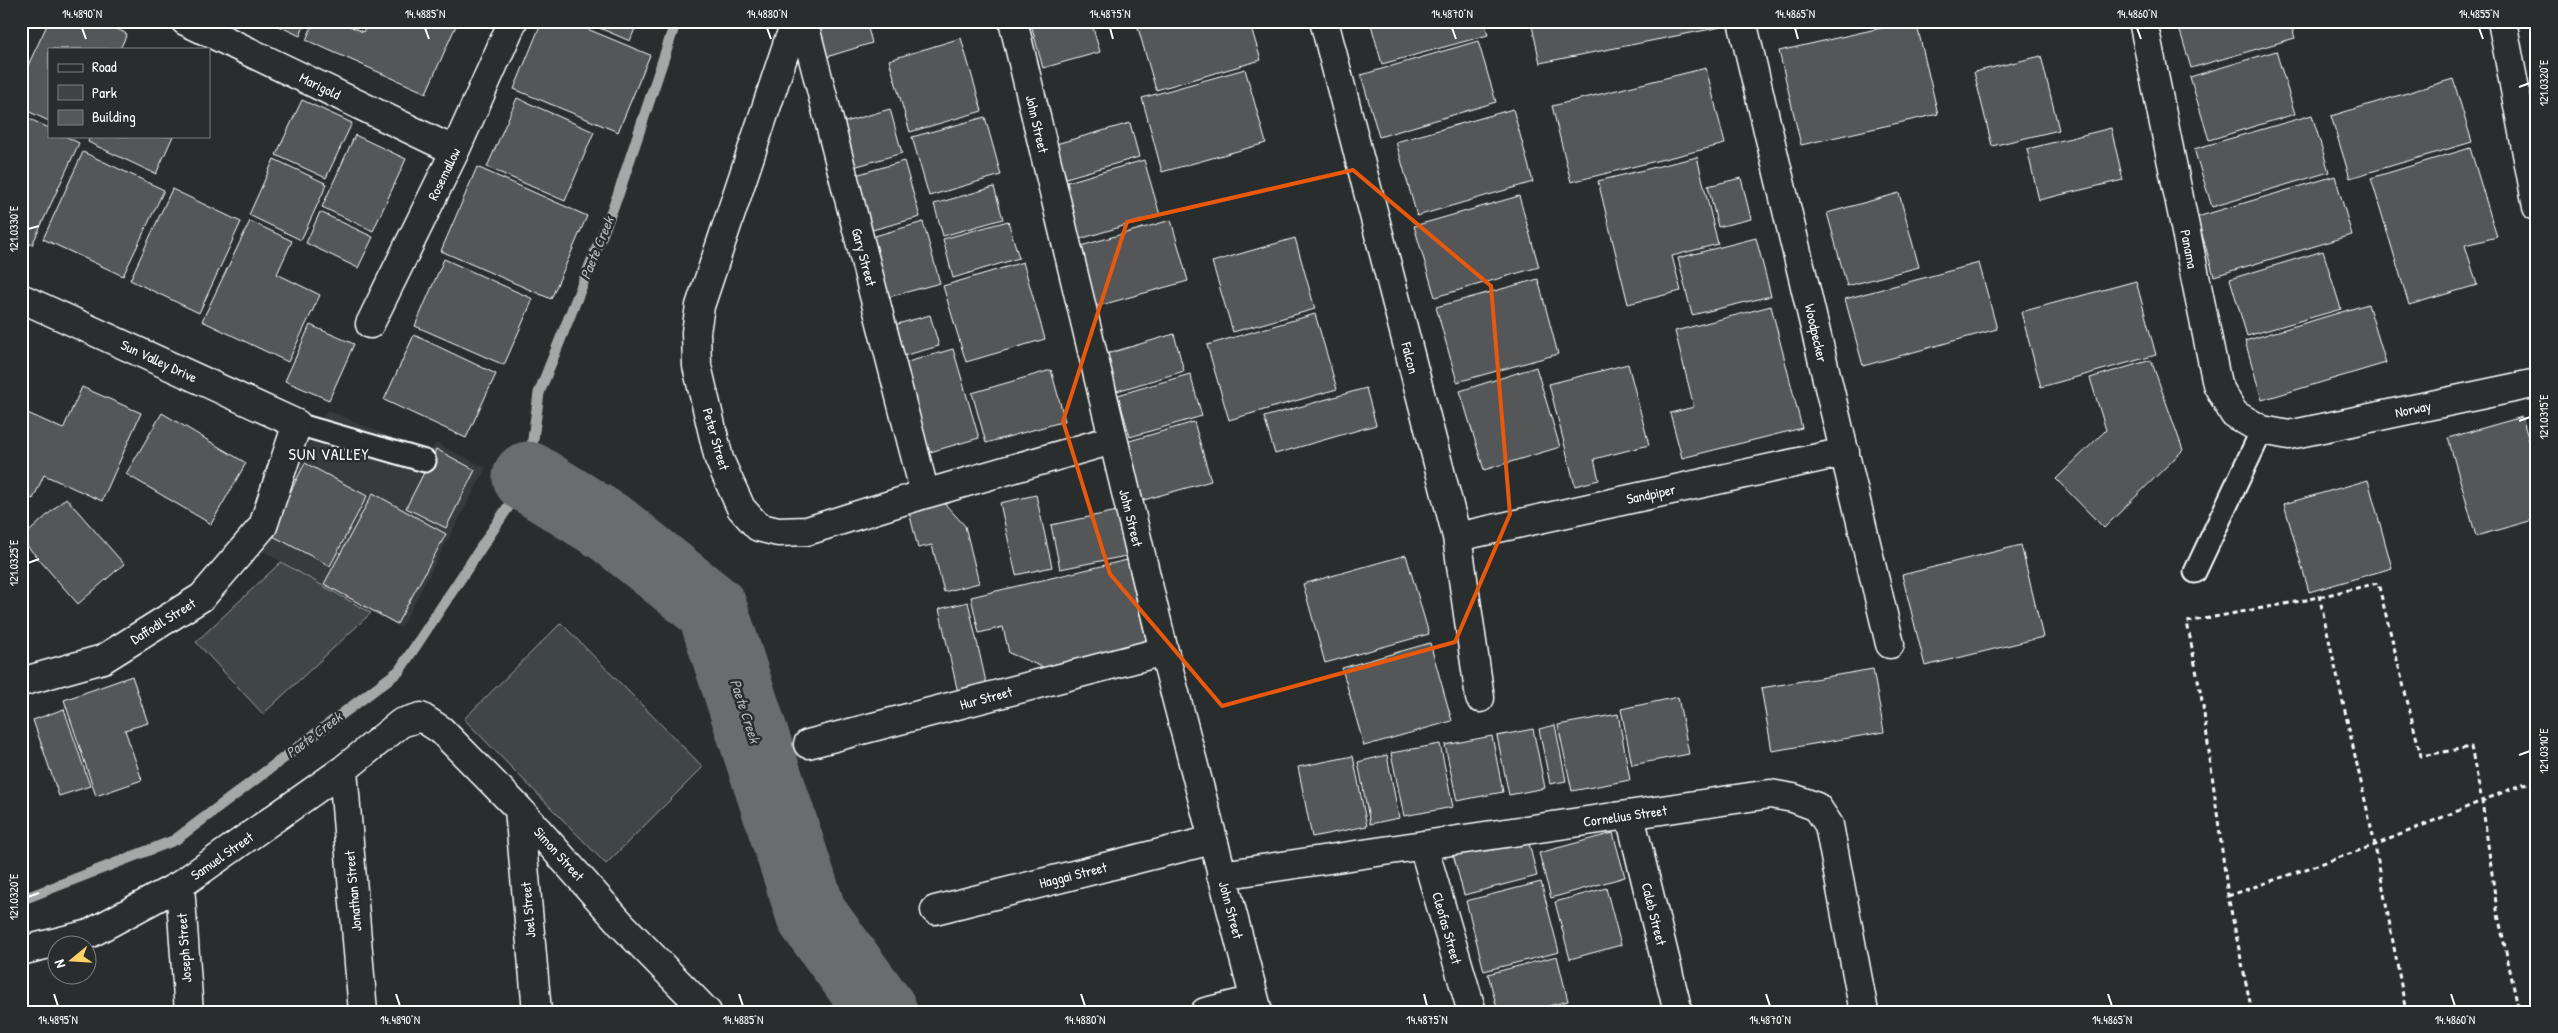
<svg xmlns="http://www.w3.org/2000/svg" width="2558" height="1033" font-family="'Patrick Hand',sans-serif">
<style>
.built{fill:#373a3b}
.green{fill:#414445;stroke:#a0a2a2}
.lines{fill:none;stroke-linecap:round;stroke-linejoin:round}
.stream{stroke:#a6a7a7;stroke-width:11}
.river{stroke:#6a6c6d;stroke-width:71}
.building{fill:#555758;stroke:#fff}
.lane-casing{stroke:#fff;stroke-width:25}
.street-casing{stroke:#fff;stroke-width:31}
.path{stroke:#fff;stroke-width:3;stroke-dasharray:5 4;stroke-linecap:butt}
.lane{stroke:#2a2d2e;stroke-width:21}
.street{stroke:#2a2d2e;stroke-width:28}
.marked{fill:none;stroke:#e8590c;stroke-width:4;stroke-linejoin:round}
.ticks{fill:none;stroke:#fff;stroke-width:2}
.labels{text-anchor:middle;stroke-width:5;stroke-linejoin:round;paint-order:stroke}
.street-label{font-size:14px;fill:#fff;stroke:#2a2d2e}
.water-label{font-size:15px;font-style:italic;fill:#b4b6b6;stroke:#2a2d2e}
.quarter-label{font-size:16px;letter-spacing:1px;fill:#fff;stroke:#2a2d2e}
.neatline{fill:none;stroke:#fff;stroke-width:2}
.ticks-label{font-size:12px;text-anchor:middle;fill:#fff}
</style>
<rect width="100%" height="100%" fill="#2a2d2e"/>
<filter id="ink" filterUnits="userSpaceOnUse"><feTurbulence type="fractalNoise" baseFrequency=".02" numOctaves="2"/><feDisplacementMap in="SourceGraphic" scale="10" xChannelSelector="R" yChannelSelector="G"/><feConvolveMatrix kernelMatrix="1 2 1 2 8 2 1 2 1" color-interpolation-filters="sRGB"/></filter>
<g filter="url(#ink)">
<path class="built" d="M327 410 429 453 436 443 486 468 401 628 255 547Z"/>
<path class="green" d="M281 562 371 613 263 714 196 642Z
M561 623 703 767 606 864 464 719Z"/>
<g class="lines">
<path class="stream" d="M21 900 175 840 399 671 528 477 539 393 618 195 676 21"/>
<path class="river" d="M528 477 612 529 712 609 812 916 882 1012"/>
</g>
<path class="building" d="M49 21H102L127 34 120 49H49V121L21 108V80Z
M268 21H306L300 36Z
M314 21H339L363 32 368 21H458L426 93 306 40Z
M542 21H568L650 55 618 132 514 89Z
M583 21H638L630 41Z
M810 21H866L872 43 820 59Z
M1030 21H1091L1100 52 1043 68Z
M1136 21H1249L1261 60 1156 90Z
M1370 21H1484L1488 35 1382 64Z
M1531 21H1720L1721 27 1540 63Z
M1912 21H1916L1938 114 1801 145 1779 51Z
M2177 21H2290L2295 38 2191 68Z
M961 38 982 111 910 132 889 60Z
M1478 41 1496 102 1379 137 1361 75Z
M2276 51 2295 114 2209 140 2190 77Z
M2041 56 2059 130 1992 146 1974 72Z
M1706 68 1725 144 1571 182 1552 106Z
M1245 69 1266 143 1162 172 1142 98Z
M2453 79 2472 142 2350 178 2331 116Z
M517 98 594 132 565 201 487 167Z
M302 100 352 123 326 178 276 155Z
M890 109 902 153 847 169 835 125Z
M1513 109 1533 182 1417 216 1396 142Z
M21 115 49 128V136H65L79 143 32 245 21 240Z
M2312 115 2329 172 2212 207 2194 149Z
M985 117 1001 175 929 196 912 137Z
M1130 123 1139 157 1066 178 1056 144Z
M2111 128 2123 180 2039 200 2027 149Z
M355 135 406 159 373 231 322 207Z
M90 136H173L156 174 88 142Z
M2470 148 2497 237 2465 245 2477 285 2409 305 2371 178Z
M83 152 164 190 123 276 43 239Z
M1697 157 1718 244 1672 256 1681 291 1628 304 1598 181Z
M274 159 327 184 301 240 249 215Z
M1144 160 1160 215 1073 241 1057 185Z
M904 161 920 217 865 232 849 177Z
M477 167 587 216 551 299 441 251Z
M2335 176 2352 235 2214 276 2197 217Z
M1741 178 1751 219 1718 227 1708 186Z
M994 187 1003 219 943 236 934 204Z
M172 189 241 222 199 313 130 280Z
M1899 193 1919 267 1847 286 1827 213Z
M1519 196 1539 267 1435 297 1414 226Z
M320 212 373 237 358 268 306 243Z
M1171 220 1188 281 1094 307 1077 247Z
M250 221 292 241 277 274 320 295 288 362 202 321Z
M1008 221 1019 258 953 278 943 239Z
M923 222 940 283 885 298 868 238Z
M1295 238 1315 309 1233 332 1212 262Z
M1756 238 1771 296 1692 315 1678 258Z
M2323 251 2341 309 2247 336 2230 279Z
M444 259 533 299 504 365 415 326Z
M1023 262 1045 339 966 362 943 286Z
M1979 263 1997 329 1863 366 1845 299Z
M1538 279 1558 354 1457 382 1436 307Z
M2136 281 2156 355 2041 387 2021 312Z
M2368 304 2386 363 2262 400 2245 341Z
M1771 306 1802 428 1682 458 1670 413 1694 407 1675 331Z
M1315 314 1337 389 1229 420 1207 345Z
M930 315 939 346 892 359 883 328Z
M310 325 354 344 329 400 285 381Z
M1174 334 1184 371 1117 391 1106 354Z
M414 335 496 374 466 438 384 400Z
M953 349 979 438 923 454 897 365Z
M2151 360 2183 450 2104 528 2056 479 2106 430 2090 378Z
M1628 364 1649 445 1594 459 1599 480 1575 486 1549 384Z
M1536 367 1560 447 1484 470 1460 391Z
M1051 370 1065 421 986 443 972 393Z
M1190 374 1202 416 1130 437 1118 395Z
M82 387 141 413 102 501 44 475 33 499 21 494V410L63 429Z
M1366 388 1376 425 1275 454 1264 417Z
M162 413 246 463 211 524 126 474Z
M2537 413V441L2529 415Z
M2522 417 2537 468V519L2476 536 2448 438Z
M1194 422 1211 481 1133 503 1116 445Z
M436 449 475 470 446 528 406 508Z
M305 463 367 496 330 566 269 534Z
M2368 480 2392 568 2309 592 2284 504Z
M373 493 446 534 397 624 324 584Z
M1036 495 1052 567 1016 575 1000 503Z
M66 498 124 564 78 604 21 539Z
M944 503 965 526 979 583 944 592 932 545 918 548 909 512Z
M1117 511 1126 556 1060 569 1051 525Z
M2021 545 2043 637 1925 666 1902 575Z
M1406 555 1429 634 1325 663 1303 584Z
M1127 560 1147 644 1045 668 1009 653 1003 627 979 633 971 597Z
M968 602 988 691 959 697 939 609Z
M1430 643 1452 721 1364 746 1342 668Z
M1873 669 1884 732 1772 751 1761 688Z
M132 676 148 723 125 730 142 780 96 796 64 700Z
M1678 697 1689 754 1632 765 1621 709Z
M64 709 90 786 59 796 33 720Z
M1618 714 1630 780 1572 791 1558 725Z
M1555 725 1566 781 1550 784 1539 729Z
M1533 729 1545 788 1509 795 1497 736Z
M1492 736 1503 792 1457 801 1445 745Z
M1440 744 1453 807 1404 816 1391 753Z
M1387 755 1399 818 1370 824 1358 762Z
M1353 756 1367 826 1312 837 1298 767Z
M1613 833 1625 877 1551 898 1539 853Z
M1527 835 1537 876 1464 895 1453 854Z
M1541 882 1559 952 1484 971 1466 901Z
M1606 888 1621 945 1570 959 1555 902Z
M1557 956 1568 1001 1525 1012H1498L1488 974Z
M1567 1006 1569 1012H1544Z"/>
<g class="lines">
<defs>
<path id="lane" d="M297 424 425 461
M2195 572 2262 430"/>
<path id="street" d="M185 21 455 151
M797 21 788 42 700 306 696 332 697 366 719 459 741 508 758 527 778 532 807 531 925 494 1112 440
M801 21 807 35 925 494
M1013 21 1164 651 1258 1012
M1324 21 1457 537 1480 698
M1742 21 1890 644
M2143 21 2217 384 2234 414 2262 430 2289 435 2537 383
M2502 21 2537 207
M21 298 297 424 263 526 202 597 103 659 21 682
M370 324 455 151 513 21
M1457 537 1845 452
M808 744 1164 651
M343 770 363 1012
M519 809 537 1012
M1630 816 1678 1012
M1423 845 1472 1012
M1221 875 1770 794 1793 798 1817 807 1829 825 1864 1012
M180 885 189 1012
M935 910 1212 840
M21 951 89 934 180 885 343 770 401 723 421 717 441 730 519 809 622 925 707 1012
M1205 1012 1254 1000"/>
</defs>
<use href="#lane" class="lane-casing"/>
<use href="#street" class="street-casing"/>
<path class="path" d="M2319 595 2375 845 2406 1012
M2228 896 2375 845 2523 784 2537 782
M2252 1012 2228 896 2203 706 2187 622 2306 600 2378 583 2421 756 2471 747 2482 801 2497 910 2519 1012"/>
<use href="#lane" class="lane"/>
<use href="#street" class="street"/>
</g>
</g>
<path class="marked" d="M1353 170 1491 286 1510 514 1455 642 1222 706 1110 574 1063 421 1127 222Z"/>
<path class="ticks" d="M82 28 86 39M425 28 429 39M767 28 771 39M1110 28 1113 39M1452 28 1456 39M1795 28 1798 39M2137 28 2141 39M2479 28 2483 39M2519 87 2530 83M28 229 39 226M2519 421 2530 417M28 563 39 559M2519 755 2530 751M28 897 39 893M54 994 58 1006M396 994 400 1006M739 994 743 1006M1081 994 1085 1006M1424 994 1427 1006M1766 994 1770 1006M2108 994 2112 1006M2451 994 2455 1006"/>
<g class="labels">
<g class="street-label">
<text transform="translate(320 86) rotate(26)" y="5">Marigold</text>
<text transform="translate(1037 124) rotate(77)" y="5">John Street</text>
<text transform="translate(444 174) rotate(-64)" y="5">Rosemallow</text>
<text transform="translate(2189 249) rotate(79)" y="5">Panama</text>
<text transform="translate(864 257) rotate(75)" y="5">Gary Street</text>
<text transform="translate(1816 333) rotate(77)" y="5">Woodpecker</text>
<text transform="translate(1410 358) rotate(76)" y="5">Falcon</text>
<text transform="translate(159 361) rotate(25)" y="5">Sun Valley Drive</text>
<text transform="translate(2413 409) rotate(-12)" y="5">Norway</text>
<text transform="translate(716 439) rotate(74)" y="5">Peter Street</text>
<text transform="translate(1651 494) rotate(-12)" y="5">Sandpiper</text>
<text transform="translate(1131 518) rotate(76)" y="5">John Street</text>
<text transform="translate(163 621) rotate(-32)" y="5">Daffodil Street</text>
<text transform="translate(986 698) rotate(-15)" y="5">Hur Street</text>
<text transform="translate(1625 816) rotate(-8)" y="5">Cornelius Street</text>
<text transform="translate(559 854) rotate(48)" y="5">Simon Street</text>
<text transform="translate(222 856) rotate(-35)" y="5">Samuel Street</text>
<text transform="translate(1073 875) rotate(-14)" y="5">Haggai Street</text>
<text transform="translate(353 891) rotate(-95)" y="5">Jonathan Street</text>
<text transform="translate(528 910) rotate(-95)" y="5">Joel Street</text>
<text transform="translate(1231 910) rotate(75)" y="5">John Street</text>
<text transform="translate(1654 914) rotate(76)" y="5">Caleb Street</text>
<text transform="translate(1447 928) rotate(74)" y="5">Cleofas Street</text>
<text transform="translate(184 948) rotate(-94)" y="5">Joseph Street</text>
</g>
<g class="water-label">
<text transform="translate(597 248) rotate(-68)" y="5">Paete Creek</text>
<text transform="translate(745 711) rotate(72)" y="5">Paete Creek</text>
<text transform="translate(314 735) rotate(-37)" y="5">Paete Creek</text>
</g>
<g class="quarter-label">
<text x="329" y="460">SUN VALLEY</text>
</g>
</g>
<rect width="2558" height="1033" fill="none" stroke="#2a2d2e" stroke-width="55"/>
<rect x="48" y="48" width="162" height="90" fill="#2a2d2e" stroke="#7f8182"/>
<rect x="58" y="64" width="25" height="8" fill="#2a2d2e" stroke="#7f8182"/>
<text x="92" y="72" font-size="15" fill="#ffffff">Road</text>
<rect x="58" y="85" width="25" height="15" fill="#414445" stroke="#7f8182"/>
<text x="92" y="98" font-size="15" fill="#ffffff">Park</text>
<rect x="58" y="110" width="25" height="15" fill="#555758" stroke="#7f8182"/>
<text x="92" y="122" font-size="15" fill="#ffffff">Building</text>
<g transform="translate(72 960) rotate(252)"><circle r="24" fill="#2a2d2e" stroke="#7f8182"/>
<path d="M0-4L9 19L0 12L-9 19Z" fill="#ffd166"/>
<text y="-8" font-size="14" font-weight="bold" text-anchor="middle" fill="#ffffff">N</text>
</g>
<rect x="28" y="28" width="2502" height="978" class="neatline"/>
<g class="ticks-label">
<text x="82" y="18">14.4890°N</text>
<text x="425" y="18">14.4885°N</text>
<text x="767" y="18">14.4880°N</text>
<text x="1110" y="18">14.4875°N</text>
<text x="1452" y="18">14.4870°N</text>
<text x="1795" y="18">14.4865°N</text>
<text x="2137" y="18">14.4860°N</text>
<text x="2479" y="18">14.4855°N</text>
<text transform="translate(2544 83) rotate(-90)" y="4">121.0320°E</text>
<text transform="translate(14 229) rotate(-90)" y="4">121.0330°E</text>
<text transform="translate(2544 417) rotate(-90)" y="4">121.0315°E</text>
<text transform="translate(14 563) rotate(-90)" y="4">121.0325°E</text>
<text transform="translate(2544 751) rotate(-90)" y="4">121.0310°E</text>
<text transform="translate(14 897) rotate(-90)" y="4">121.0320°E</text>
<text x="58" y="1024">14.4895°N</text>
<text x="400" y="1024">14.4890°N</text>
<text x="743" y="1024">14.4885°N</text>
<text x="1085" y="1024">14.4880°N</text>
<text x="1427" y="1024">14.4875°N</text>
<text x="1770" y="1024">14.4870°N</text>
<text x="2112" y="1024">14.4865°N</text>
<text x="2455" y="1024">14.4860°N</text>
</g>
</svg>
